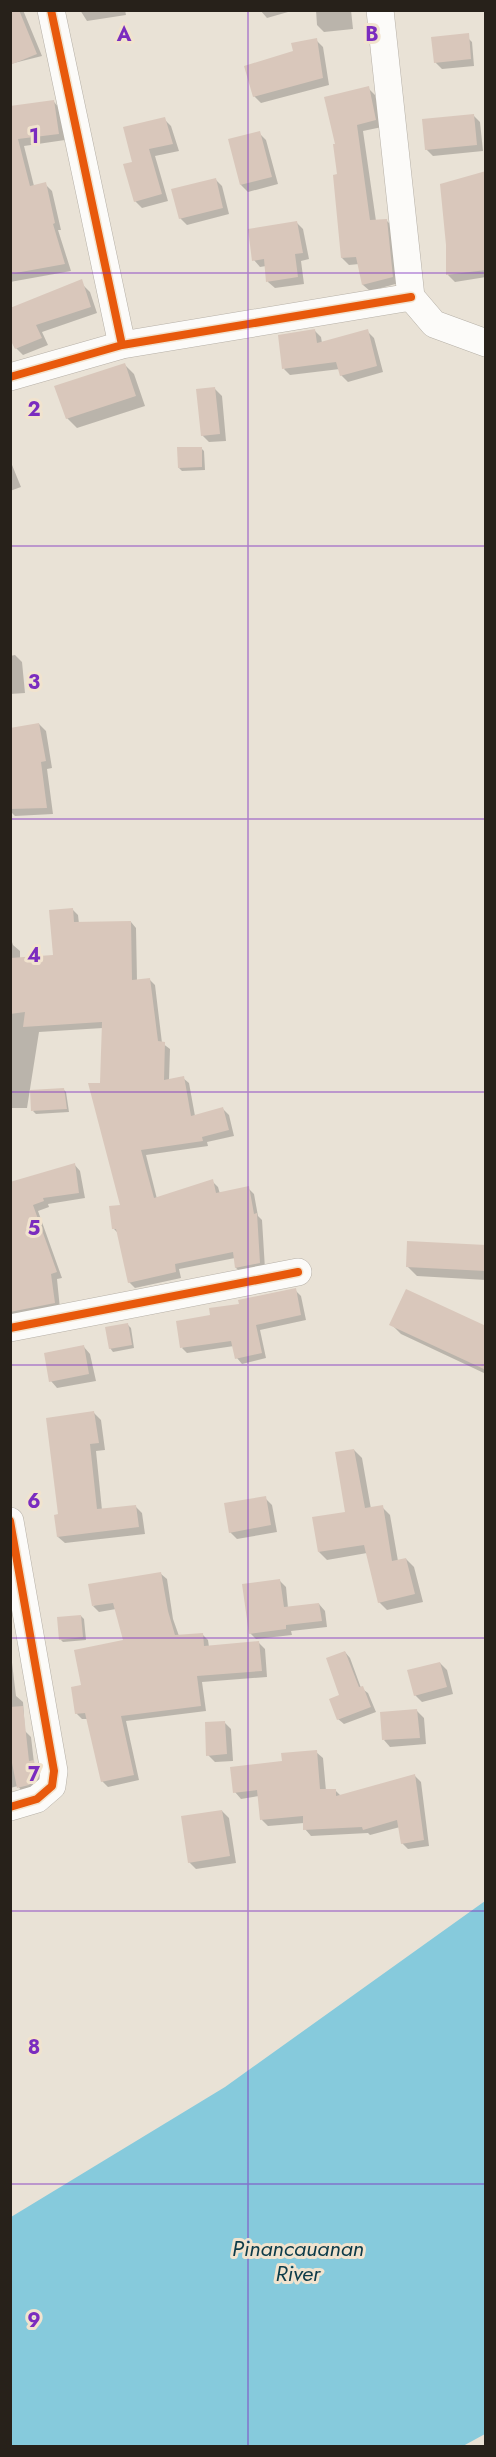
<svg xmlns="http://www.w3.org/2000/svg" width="496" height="2457" font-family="Jost,sans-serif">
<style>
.water{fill:#86cadc}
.shadow{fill:#0003}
.building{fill:#d9c7bb}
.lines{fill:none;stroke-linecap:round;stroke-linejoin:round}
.street-casing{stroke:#b6b0a7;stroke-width:28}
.street{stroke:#fcfbf9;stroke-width:27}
.cycleway-casing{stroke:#f1e3ce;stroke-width:11}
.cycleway{stroke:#e8590c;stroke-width:8}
.grid{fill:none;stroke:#7b2cbf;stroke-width:1.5;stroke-opacity:0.55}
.labels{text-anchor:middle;stroke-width:6;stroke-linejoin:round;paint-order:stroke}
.water-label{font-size:22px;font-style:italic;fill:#0d3b49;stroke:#f1e3ce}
.grid-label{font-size:20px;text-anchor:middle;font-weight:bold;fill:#7b2cbf;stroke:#f1e3ce;stroke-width:6;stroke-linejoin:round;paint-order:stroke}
</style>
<rect width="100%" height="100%" fill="#e9e2d6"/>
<path class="water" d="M485 1901V2434L463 2446H11V2217L225 2087Z"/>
<path class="shadow" d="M10 10H23L42 56 10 64Z
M80 10H125L126 15 87 21Z
M260 10H295L267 18Z
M316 10H351L353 29 324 32 317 25Z
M465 35 472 42 474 66 442 69 435 62Z
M316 40 323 47 329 85 261 103 254 96 295 52Z
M368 88 375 95 382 127 363 131 376 221 386 220 393 227 399 283 370 291 363 285 359 264 349 265 342 258 339 176Z
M54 102 60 109 65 140 24 146 34 186 45 184 52 191 61 230H58L71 271 10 282V110Z
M473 115 480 122 483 151 433 156 426 149Z
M164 119 171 126 179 151 155 156 168 201 142 208 135 201 134 163Z
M259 133 266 140 278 184 248 192 241 185 230 141Z
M485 173 486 277 455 282 448 275Z
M215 179 222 186 229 214 187 225 180 218Z
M296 222 303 229 309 259 301 261 304 284 275 288 268 282 266 266 260 267 254 260Z
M83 285 90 292 97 313 42 332 48 345 23 355 16 348 10 335Z
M315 331 321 337 322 343 367 331 374 338 383 372 348 382 341 375 340 369 290 375 284 369Z
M124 364 134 374 145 406 77 428 67 418Z
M215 389 222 396 226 441 209 442 202 435Z
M201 448 204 451 205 470 182 471 179 468Z
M10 460 21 487 10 491Z
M15 655 22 662 25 693 10 694V656Z
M39 724 46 731 52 768 47 769 53 814 15 816 10 811V729Z
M72 909 78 915 79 924 131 922 136 928 137 981 149 979 155 985 162 1043 170 1049 169 1080 183 1078 189 1083 195 1116 223 1109 229 1115 234 1136 207 1142 208 1146 146 1155 157 1199 212 1181 218 1187 220 1194 248 1188 254 1194 258 1216 262 1220 265 1269 242 1273 236 1268 235 1258 179 1269 181 1278 135 1288 129 1282 119 1234 114 1229 122 1206 101 1084 103 1028 39 1032 27 1108H10V936L13 945 20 951V959L55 957Z
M63 1089 66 1092 69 1112 36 1114 33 1111Z
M74 1164 80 1171 85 1198 48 1204 49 1207 38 1211 62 1278 57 1279 60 1309 16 1318 10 1312 14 1220Z
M486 1247V1280L417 1276 407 1266Z
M295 1290 301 1296 306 1320 260 1330 266 1358 242 1364 237 1358 234 1346 187 1353 182 1348 212 1316 241 1305Z
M391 1324 486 1328V1374L401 1334Z
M128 1325 131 1328 134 1348 113 1352 110 1348Z
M84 1347 90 1354 96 1381 57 1388 51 1381Z
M94 1413 101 1420 105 1450 96 1451 102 1510 135 1506 142 1513 145 1534 65 1543 58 1537 59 1515Z
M354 1450 362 1458 371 1509 382 1507 390 1515 398 1561 406 1559 414 1567 423 1602 387 1610 379 1602 367 1553 327 1560 319 1552 347 1513Z
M265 1498 272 1505 277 1532 237 1539 230 1532Z
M161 1574 167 1579 173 1619 179 1636 202 1634 208 1640 209 1647 259 1643 265 1649 267 1677 202 1682 206 1711 126 1721 139 1780 108 1787 102 1781 88 1719H82L76 1713 82 1687 125 1641 116 1609 99 1612 93 1606Z
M280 1581 286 1587 288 1608 319 1604 325 1611 327 1627 291 1631 292 1635 256 1639 250 1633Z
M81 1616 84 1619 86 1640 63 1642 60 1639Z
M10 1646 16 1696 23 1702 25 1731 31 1737 34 1763 39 1768 42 1784 24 1794 18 1786 10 1788Z
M345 1652 350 1658 361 1688 368 1693 376 1712 344 1724 338 1719Z
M440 1663 447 1670 453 1694 422 1702 415 1695Z
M417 1711 424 1718 426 1744 390 1747 384 1740Z
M224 1722 231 1729 233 1761 215 1762 208 1755Z
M316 1752 323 1758 326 1791 335 1790 341 1796 414 1775 421 1782 429 1846 408 1849 402 1843 400 1827 370 1835 368 1833 311 1836 305 1829 304 1823 268 1826 262 1820 259 1796 241 1799 235 1792 284 1762Z
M222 1811 229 1818 236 1863 196 1869 189 1862Z"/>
<path class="building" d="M10 10H19L37 54 10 65Z
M469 33 471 59 434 63 431 37Z
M317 38 323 78 253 97 244 66 293 51 291 43Z
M369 86 376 120 357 125 370 220 387 219 393 277 362 285 356 257 341 258 333 175 337 174 333 144H335L324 97Z
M54 100 59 134 18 139 30 186 46 182 55 223 53 224 65 264 10 274V106Z
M474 114 477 145 425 150 422 119Z
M165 117 173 144 149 149 162 194 134 202 123 164 132 162 123 127Z
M260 131 272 177 240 185 228 139Z
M486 171V270L446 275V245L440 184Z
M216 178 223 208 179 219 171 189Z
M297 221 303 253 295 254 298 277 266 282 264 259 252 261 248 229Z
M82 279 91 307 36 325 42 338 15 349 10 339V308Z
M315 329 317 343 368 329 377 366 340 376 336 362 282 369 278 335Z
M125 363 136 396 66 419 54 386Z
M215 387 220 434 201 436 196 389Z
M177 447H202V467L178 468Z
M39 723 46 761 41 762 47 808 10 809V728Z
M73 908 74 922 131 921 132 980 150 978 158 1041 165 1042 164 1080 184 1076 191 1116 223 1107 229 1130 202 1137 203 1141 141 1150 154 1198 213 1179 216 1193 249 1186 254 1214 257 1213 260 1263 235 1268 233 1252 175 1264 176 1272 128 1283 116 1229H112L109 1206 120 1205 88 1083H100L102 1022 23 1027 25 1012 10 1014V958L53 955 49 910Z
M64 1088 67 1109 31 1111 30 1090Z
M75 1163 79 1193 43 1198 44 1201 33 1205 57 1272 51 1274 55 1303 10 1312V1182Z
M407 1241 486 1245V1271L406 1267Z
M296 1288 301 1315 256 1325 262 1353 235 1359 231 1341 180 1348 176 1321 210 1315 209 1308 239 1304 238 1300Z
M406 1289 486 1326V1370L389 1325Z
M128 1323 132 1345 109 1349 105 1327Z
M84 1345 89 1374 49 1382 44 1353Z
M94 1411 99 1443 90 1444 97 1509 136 1505 139 1527 57 1537 54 1515 58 1514 46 1418Z
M354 1449 365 1508 383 1505 392 1561 406 1558 415 1594 378 1603 364 1545 318 1552 312 1517 345 1512 335 1452Z
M266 1496 271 1525 229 1533 224 1503Z
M161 1572 168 1611 175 1635 203 1633 204 1646 259 1641 262 1671 197 1676 201 1706 121 1716 134 1775 101 1782 85 1713 75 1714 71 1687 81 1685 74 1650 123 1640 113 1603 92 1606 88 1584Z
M280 1579 284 1607 319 1603 322 1621 286 1625V1629L249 1634 242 1584Z
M81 1615 83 1637 59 1640 57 1617Z
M345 1651 359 1687 363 1686 371 1707 337 1720 329 1699 339 1695 326 1658Z
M440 1662 447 1687 414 1696 407 1670Z
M23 1706 29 1761 34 1760 37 1778 29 1785 17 1788 10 1753V1707Z
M417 1709 420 1738 382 1740 380 1712Z
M225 1721 227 1754 206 1756 205 1722Z
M317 1750 320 1789H336V1796L415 1774 424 1840 401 1844 397 1820 363 1830 362 1827 303 1830V1816L260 1820 257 1790 233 1793 230 1767 282 1761 281 1753Z
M222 1810 230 1856 188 1863 181 1816Z"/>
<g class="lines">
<defs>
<path id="street" d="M51 10 122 345
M380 10 411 297 434 324 486 343
M10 377 122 345 411 297
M10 1328 298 1272
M10 1521 54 1771 52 1786 37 1799 10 1807"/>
</defs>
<use href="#street" class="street-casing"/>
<use href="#street" class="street"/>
<defs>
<path id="cycleway" d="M51 10 122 345
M10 377 122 345 411 297
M10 1328 298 1272
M10 1521 54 1771 52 1786 37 1799 10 1807"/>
</defs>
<use href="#cycleway" class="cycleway-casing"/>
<use href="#cycleway" class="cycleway"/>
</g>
<path class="grid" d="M248 10V2446M10 273H486M10 546H486M10 819H486M10 1092H486M10 1365H486M10 1638H486M10 1911H486M10 2184H486"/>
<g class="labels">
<g class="water-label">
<text x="298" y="2256">Pinancauanan<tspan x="298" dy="25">River</tspan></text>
</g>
</g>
<g class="grid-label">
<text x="124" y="41">A</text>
<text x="372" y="41">B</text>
<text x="34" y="143">1</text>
<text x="34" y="416">2</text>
<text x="34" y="689">3</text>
<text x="34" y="962">4</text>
<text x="34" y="1235">5</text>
<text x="34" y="1508">6</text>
<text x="34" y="1781">7</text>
<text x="34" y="2054">8</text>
<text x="34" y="2327">9</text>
</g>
<rect width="496" height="2457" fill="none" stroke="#27211a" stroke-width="24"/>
</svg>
